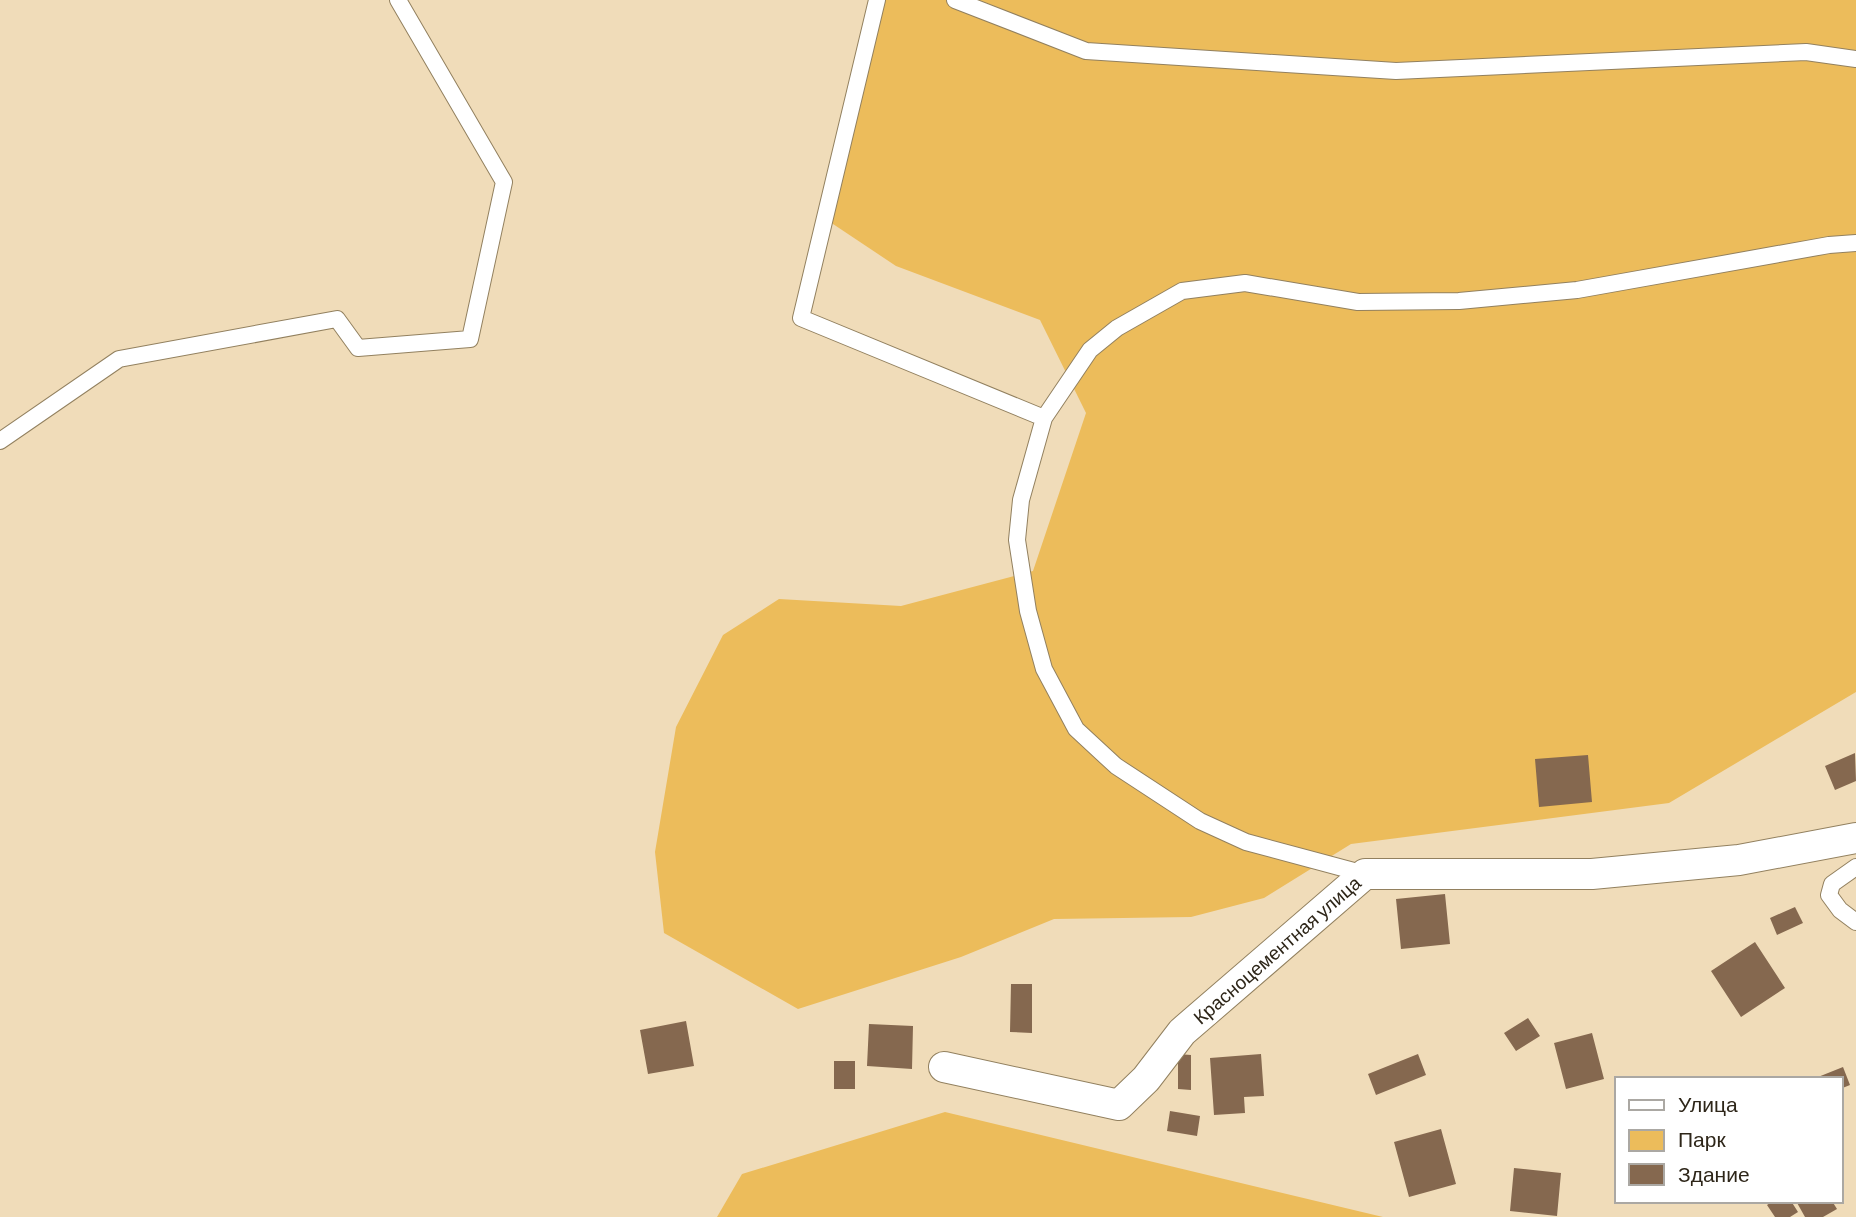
<svg xmlns="http://www.w3.org/2000/svg" width="1856" height="1217" font-family="Barlow,sans-serif">
<style>
.green{fill:#ecbc5b}
.building{fill:#85684f}
.lines{fill:none;stroke-linecap:round;stroke-linejoin:round}
.lane-casing{stroke:#92805f;stroke-width:18}
.street-casing{stroke:#92805f;stroke-width:32}
.lane{stroke:#fff;stroke-width:16}
.street{stroke:#fff;stroke-width:30}
.labels{text-anchor:middle;stroke-width:7;stroke-linejoin:round;paint-order:stroke}
.street-label{font-size:19px;fill:#2e2619;stroke:#fff}
</style>
<rect width="100%" height="100%" fill="#f0dcb9"/>
<path class="green" d="M881 0H1856V692L1669 803 1351 844 1264 898 1191 917 1054 919 961 957 798 1009 664 933 655 852 676 727 723 635 779 599 901 606 1033 571 1086 413 1040 320 896 266 818 214Z
M945 1112 1383 1217H717L742 1174Z"/>
<path class="building" d="M1855 753 1856 781 1835 790 1825 766Z
M1588 755 1592 802 1539 807 1535 759Z
M1445 894 1450 944 1401 949 1396 899Z
M1795 907 1803 923 1777 935 1770 918Z
M1755 942 1785 988 1741 1017 1711 971Z
M1011 984H1032V1033L1010 1032Z
M1528 1018 1540 1036 1516 1051 1504 1033Z
M686 1021 694 1066 648 1074 640 1030Z
M869 1024 913 1026 912 1069 867 1066Z
M1592 1033 1604 1079 1566 1089 1554 1043Z
M1178 1054 1191 1055V1090L1178 1089Z
M1261 1054 1264 1096 1244 1097 1245 1113 1214 1115 1210 1058Z
M1418 1054 1426 1075 1376 1095 1368 1074Z
M834 1061H855V1089H834Z
M1843 1067 1850 1085 1840 1089V1079H1813Z
M1170 1111 1200 1116 1197 1136 1167 1131Z
M1441 1129 1456 1184 1409 1197 1394 1142Z
M1514 1168 1561 1173 1557 1216 1510 1211Z
M1773 1201H1791L1798 1212 1790 1217H1775L1767 1205Z
M1796 1201H1832L1837 1209 1823 1217H1805Z"/>
<g class="lines">
<defs>
<path id="lane" d="M877 0 801 318 1044 418
M955 0 1086 51 1396 71 1806 52 1856 59
M0 441 119 359 337 319 358 348 470 339 504 182 398 0
M1856 867 1832 884 1829 895 1840 910 1856 922
M1365 874 1246 842 1200 821 1116 766 1076 729 1044 669 1028 611 1017 540 1021 500 1044 418 1090 350 1117 328 1182 291 1245 283 1358 302 1459 301 1577 290 1829 245 1856 243"/>
<path id="street" d="M944 1067 1119 1105 1146 1079 1182 1032 1365 874H1592L1739 860 1856 838"/>
</defs>
<use href="#lane" class="lane-casing"/>
<use href="#street" class="street-casing"/>
<use href="#lane" class="lane"/>
<use href="#street" class="street"/>
</g>
<g class="labels">
<g class="street-label">
<text transform="translate(1277 950) rotate(-41)" y="7">Красноцементная улица</text>
</g>
</g>
<rect x="1615" y="1077" width="228" height="126" fill="#ffffff" stroke="#aba8a3" stroke-width="2"/>
<rect x="1629" y="1100" width="35" height="10" fill="#ffffff" stroke="#aba8a3" stroke-width="2"/>
<text x="1678" y="1112" font-size="21" fill="#2e2619">Улица</text>
<rect x="1629" y="1130" width="35" height="21" fill="#ecbc5b" stroke="#aba8a3" stroke-width="2"/>
<text x="1678" y="1147" font-size="21" fill="#2e2619">Парк</text>
<rect x="1629" y="1164" width="35" height="21" fill="#85684f" stroke="#aba8a3" stroke-width="2"/>
<text x="1678" y="1182" font-size="21" fill="#2e2619">Здание</text>
</svg>
